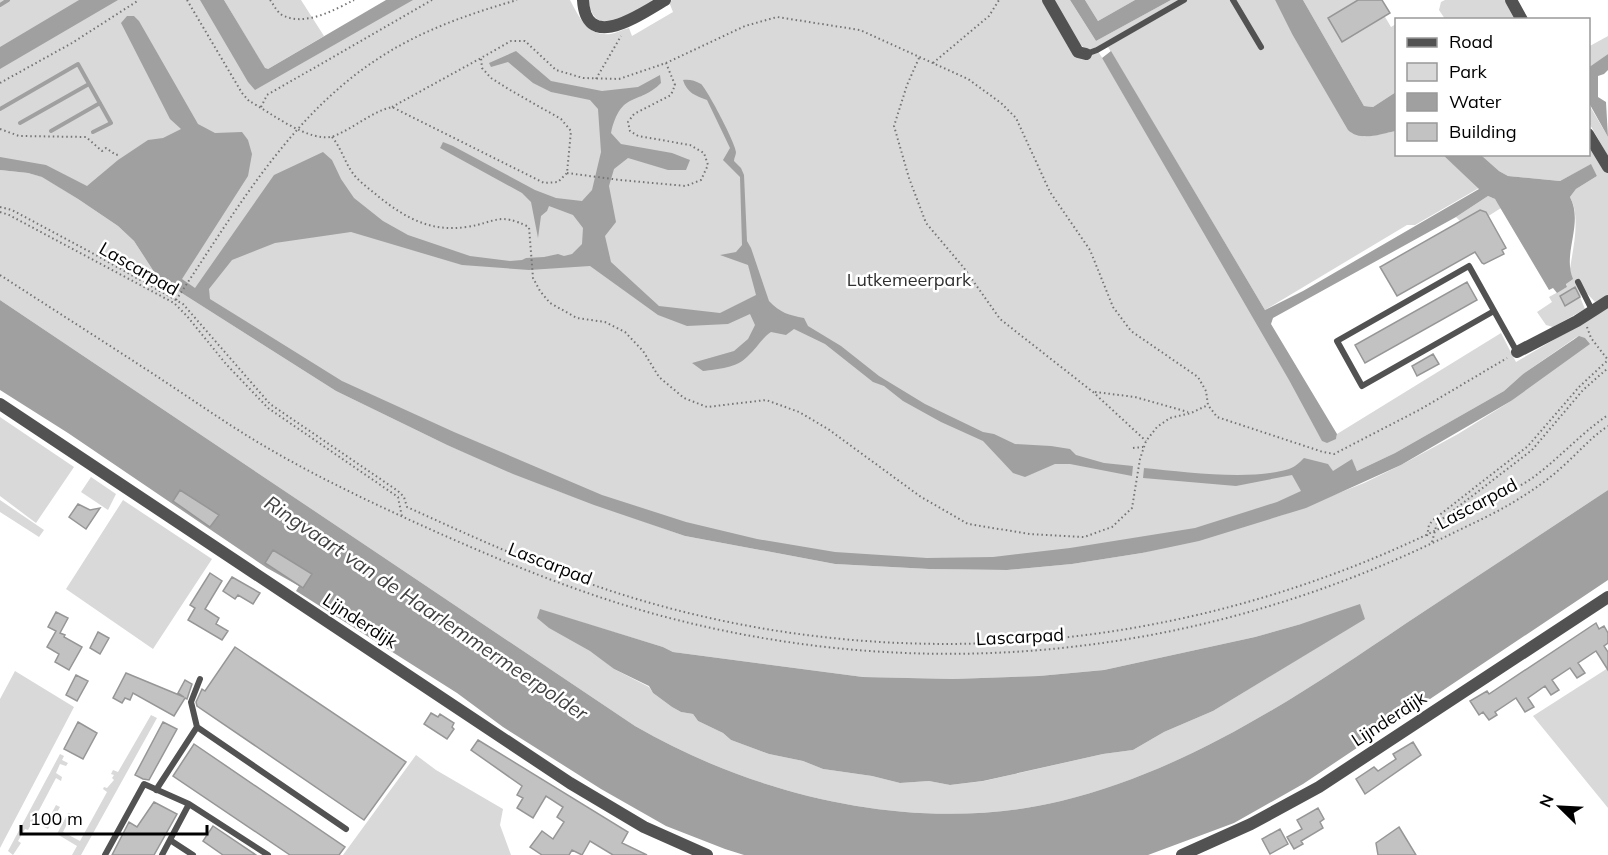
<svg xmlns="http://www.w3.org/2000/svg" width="1608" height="855" font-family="Mulish,sans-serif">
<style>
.green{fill:#d9d9d9;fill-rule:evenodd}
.water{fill:#a0a0a0}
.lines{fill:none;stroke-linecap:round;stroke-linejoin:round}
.stream{stroke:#a0a0a0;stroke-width:4}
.building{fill:#c2c2c2;stroke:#969696;stroke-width:1.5}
.path{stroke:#747474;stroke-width:2;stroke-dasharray:1.5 3;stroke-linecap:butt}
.service{stroke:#525252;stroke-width:6}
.minor{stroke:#525252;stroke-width:12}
.tertiary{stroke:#525252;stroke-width:12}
.labels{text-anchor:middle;stroke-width:5;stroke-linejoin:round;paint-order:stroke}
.street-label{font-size:18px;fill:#000;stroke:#fff}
.park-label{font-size:18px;fill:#303030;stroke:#fff}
.water-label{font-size:20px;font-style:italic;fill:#414141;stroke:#fff}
</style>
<rect width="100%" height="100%" fill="#fff"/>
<path class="green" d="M0 0H209L255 78 406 0H570C579 17 588 37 611 34 617 33 623 29 629 28L632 36 673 12 669 2 672 0H1045L1077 56 1098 51 1261 322 1336 439 1337 434 1501 333 1516 362 1608 308V490C1540 535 1473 579 1405 624 1299 696 1188 770 1061 801 920 835 759 798 635 726L0 300V170L28 173 43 177 78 199 118 226 134 241 158 278 336 391 447 445 555 490 685 536 835 564 929 569 1007 570 1072 564 1142 553 1283 515 1364 483 1401 465 1458 434 1511 401 1578 336 1523 374 1504 391 1395 453 1357 471 1352 460 1293 504 1191 535 984 564 843 557 744 540 581 492 326 378 198 297 143 244 46 170 0 163ZM541 610 663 647 673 652 863 677 953 679 1039 676 1104 670 1255 637 1301 624 1365 618 1213 711 1164 732 1133 750 1103 754 984 781 950 785 929 781 900 783 872 776 823 769 803 761 769 754 731 740 723 733 698 721 693 714 681 712 672 707 653 693 649 687 614 669Z
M224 0H301L324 36 268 69H265Z
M589 0H657C639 11 592 43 589 0Z
M1051 0H1070L1096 41 1171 0H1178L1092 50C1075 50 1060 14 1051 0Z
M1085 0H1135L1098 21Z
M1187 0H1275L1292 34 1351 132 1365 137 1396 131V154L1443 155 1479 188 1415 225H1407L1265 310 1108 47Z
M1303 0H1375L1391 27 1396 24V92L1373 107 1364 106Z
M1445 0H1507L1519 19H1445L1439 10 1441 2Z
M1608 36V54L1589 68 1588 47Z
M1588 103 1608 137V156L1589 123Z
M1589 138 1608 172V295L1595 302 1583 289 1580 297 1585 309 1553 327 1546 325 1537 312 1552 302 1549 297 1567 287C1565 281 1568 276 1570 269 1573 248 1581 217 1570 197L1576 189 1597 176 1590 165 1560 181 1508 176 1499 171 1481 155 1588 154Z
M1488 196 1495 199 1501 208 1468 229 1456 217Z
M0 417 74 467 36 523 0 496Z
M91 477 116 494 108 510 81 492Z
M0 500 44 530 39 537 0 512Z
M123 500 212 559 153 649 66 589Z
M1608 668V808L1533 716Z
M15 671 74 707 0 848V699Z
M151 715 157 718 81 855H72L77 846 57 834 68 813 72 814 63 832 80 841 107 792 103 789 104 787 107 788 114 780 112 778 114 775 111 774 113 770 118 772Z
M60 754 64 756 62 760 68 763 66 766 60 764 56 773 62 777 61 781 56 778 37 814 48 820 56 805 60 807 48 829 33 821 28 830 25 829 18 841 21 843 13 855 8 851Z
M416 755 436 770 503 809 500 825 511 855H343Z"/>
<path class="water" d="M79 0H118L0 69V47Z
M200 0H224L265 68 268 69 386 0H413L255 90 248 82Z
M1070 0H1085L1098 21 1135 0H1171L1096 41Z
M1275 0H1303L1364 106 1373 107 1396 92V131C1380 134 1361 142 1348 130L1292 34Z
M127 16H134L139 21 198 124 215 133 242 132 248 140 252 154 248 176 182 279 195 288 274 175 323 152 332 160 341 179 354 198 383 221 408 235 470 256 510 261 522 260 526 258 544 257 558 254 564 256 572 254 582 244 583 228 573 215 549 206 547 211 541 216 538 238 531 202 522 193 440 148 443 142 453 146 535 190 556 198 582 201 592 190 601 152 598 109 590 100 551 92 533 83 508 62 491 67 489 63 516 51 551 81 602 91 638 87 660 75 661 83C638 106 621 90 611 133L621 144 672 153 690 160 686 170H668L628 158 614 169 609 186 616 222 605 236 611 262 659 306 720 313 756 295 748 265 720 255 736 252 742 245 740 177 723 160 730 148 707 100C696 96 687 93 683 80 688 79 695 80 701 84 707 89 736 144 736 152 736 155 734 158 734 161L741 168 744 175 747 241 751 248 769 301C780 313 789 315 804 318L808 326 841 346 879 376 925 404 983 432 994 434 1015 444 1051 446 1070 449 1076 455 1104 463 1133 466 1132 476 1070 464H1055L1025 477 1013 473 983 441 941 422 903 401 884 386 873 382 825 344 794 329 786 335 771 332C762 338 757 348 748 356 737 368 718 369 703 371L692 363 734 351 748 339 755 325 750 314 728 324 687 326 658 315 590 266 529 270 462 265 351 232 275 243 232 260 209 289 210 299 342 381 454 432 602 495 686 522 757 539 835 552 927 558 993 557 1070 548 1195 528 1277 502 1301 491 1292 475 1236 486 1143 478 1144 468C1186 472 1250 481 1289 469 1295 467 1300 462 1304 458L1328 464 1333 471 1352 459 1357 471 1395 453 1504 391 1523 374 1579 336 1585 338 1590 344 1511 401 1401 465 1306 508 1199 541 1142 553 1072 564 1007 570 929 569 835 564 685 536 594 505 513 474 447 445 336 391 158 278 134 241 118 226 78 199 42 177 28 173 0 170V157L46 165 87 186 118 160 148 140 163 138 181 129 170 119 121 23Z
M1111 51 1265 310 1303 291 1479 189 1443 155H1481L1499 171 1508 176 1560 181 1591 164 1597 176 1576 189 1570 197C1584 224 1562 253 1573 279L1566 284 1567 287 1557 293 1553 288 1549 290 1495 199 1488 196 1456 217 1273 318 1271 324 1337 434 1336 439 1327 443 1322 441 1289 380 1102 58Z
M1608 54V70L1604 74 1598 76V97L1606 102 1608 137 1589 103 1588 68Z
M0 300 635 726C759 798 920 835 1061 801 1188 770 1299 696 1405 624 1473 579 1540 535 1608 490V580L1303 784 1234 823 1148 855H744L725 849 666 826 601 789 503 727 457 693 296 591 299 586 267 568 68 433 0 390Z
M1360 604 1365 619 1213 711 1164 732 1133 750 1103 754 983 781 950 785 929 781 900 783 872 776 823 769 803 761 769 754 731 740 723 733 698 721 693 714 681 712 672 707 653 693 649 686 614 669 590 651 549 628 537 618 540 609 663 647 673 652 863 677 953 679 1039 676 1104 670 1255 637 1301 624Z"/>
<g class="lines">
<path class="stream" d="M0 5 8 0
M0 109 78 64 111 123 93 132
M20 123 89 84
M51 131 100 103"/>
</g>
<path class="building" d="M1358 0H1382L1390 13 1342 42 1328 18Z
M1480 210 1486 212 1506 248 1502 250 1504 254 1484 264 1482 263 1475 252 1397 296 1380 267Z
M1467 282 1477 300 1365 363 1355 345Z
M1575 287 1580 297 1565 306 1560 296Z
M1433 354 1439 364 1417 376 1412 366Z
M180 490 219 515 210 527 173 501Z
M78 504 90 510 100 508 86 529 69 517Z
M273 550 312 574 303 588 265 563Z
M210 573 222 581 205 609 219 618 216 624 228 631 222 640 188 620 195 608 190 605Z
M232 577 260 593 253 604 238 595 235 599 223 591Z
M56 612 68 618 60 633 65 635 64 637 82 647 69 670 55 662 59 654 47 647 56 631 48 627Z
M1596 623 1599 629 1604 626 1608 633V643L1604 646 1608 652V670L1596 651 1578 663 1585 673 1577 678 1570 668 1552 680 1559 690 1551 695 1545 686 1528 698 1534 707 1525 712 1516 698 1495 712 1497 715 1489 720 1483 712 1479 715 1470 701 1487 691 1489 694Z
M98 632 109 638 100 654 90 648Z
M235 647 406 762 364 820 197 706 196 702 202 689 205 691Z
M126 673 184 697 178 693 185 680 192 684 187 699 185 698 174 716 133 693 130 700 125 698 122 703 113 698Z
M76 675 88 681 77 701 66 695Z
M431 713 438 717 440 714 454 723 452 727 454 729 447 739 424 724Z
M78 722 97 733 83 759 64 749Z
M163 722 177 729 149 780 143 779 135 775Z
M478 740 628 832 622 843 647 855H613L590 841 582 855 572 850 569 855H542L530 847 542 831 553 839 564 822 557 817 563 807 546 796 533 818 517 808 523 798 517 795 522 786 471 750Z
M1413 742 1421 755 1365 794 1356 779 1374 767 1378 771 1396 759 1393 754Z
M194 744 345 847 339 855H290L173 776Z
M154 802 177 814 154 855H112L129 822 137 827Z
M1318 808 1324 819 1320 822 1323 828 1301 841 1303 844 1294 849 1287 837 1302 829 1297 820Z
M213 826 256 855H223L203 841Z
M1399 827 1416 855H1378L1376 843Z
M1280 829 1288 844 1270 854 1262 839Z"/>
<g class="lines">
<path class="path" d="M187 0 242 93 249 101C270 112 310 144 334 136 354 128 371 112 392 107L544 183 558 182 567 173 571 131 561 119 510 90 491 78 482 68 481 58 511 41H525L556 70 583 78 619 79 666 63 745 26 777 17 860 30 968 79 1001 103 1016 118 1050 192 1090 250 1113 307 1131 331 1198 377 1206 391 1208 405 1217 417 1323 452 1334 454 1421 409 1507 358
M270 0C274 5 277 12 282 15 305 27 334 10 354 0
M919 58 907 85 894 126 909 178 926 223 964 268 1000 319 1093 392 1146 441
M933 63 989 16 999 0
M596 79 621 36
M0 83 72 43 139 0
M261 107 267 95 432 0
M392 107 481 58
M0 129 19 136 86 137 102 151 106 148 116 155 120 154
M332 137C342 149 345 164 355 176 362 184 371 190 379 197 407 219 431 232 467 227 497 222 498 212 529 227L533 278 540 291 550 303 577 318 605 322 625 332 643 351 659 377 684 398 707 407 766 400 799 412 828 429 921 497 968 524 1030 534 1084 537 1112 527 1132 508 1140 459 1146 441 1157 427 1170 418 1191 413 1208 405
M567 173 620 180 686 186 701 180 708 165 704 153 690 145 638 136 630 131 628 122 634 114 671 95 675 85 666 63
M0 207 12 210 94 254 183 304 270 404 398 491 404 497 407 507C473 537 539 567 608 590 906 688 1230 650 1501 496 1514 489 1528 482 1539 473 1563 454 1583 432 1608 415
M0 212 9 215 174 303 187 316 226 364 268 408 398 497 402 517
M0 275C57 312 114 348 170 385 202 406 233 428 266 447 317 477 370 502 423 526 501 561 580 594 662 616 932 688 1208 656 1457 531 1476 522 1495 513 1512 503 1530 492 1547 481 1562 467 1578 453 1590 438 1608 426
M176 300C234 214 289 116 379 58 422 30 469 14 517 0
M1587 327 1591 338 1608 360
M1095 392 1135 397 1188 412
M1133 448 1143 447
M1427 536 1429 525 1433 520 1528 446 1579 387 1608 360
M1432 542 1437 523 1532 450 1583 390 1608 368"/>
<path class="service" d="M1233 0 1261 47
M1086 54 1097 50 1184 0
M1578 282 1592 310
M1494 311 1362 386 1337 341 1469 266 1517 352
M197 727 346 829
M156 790 197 727 191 702 200 679
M189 804 268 855
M170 840 193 855
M105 855 144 784 189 804 162 855"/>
<path class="minor" d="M1048 0 1078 52 1086 54
M1511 0 1522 20
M1588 134 1608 167
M1517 352 1577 321 1608 301"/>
<path class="tertiary" d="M583 0C586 54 642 13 665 0
M0 404 570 783 644 827 707 855
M1182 855 1251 824 1319 787 1608 597"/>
</g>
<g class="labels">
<g class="street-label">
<text transform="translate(139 269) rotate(30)" y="6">Lascarpad</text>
<text transform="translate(1477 504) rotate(-28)" y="6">Lascarpad</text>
<text transform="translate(550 564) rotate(21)" y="6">Lascarpad</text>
<text transform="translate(360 621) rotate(33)" y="6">Lijnderdijk</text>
<text transform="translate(1020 637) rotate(-3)" y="6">Lascarpad</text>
<text transform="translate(1389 719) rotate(-33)" y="6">Lijnderdijk</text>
</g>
<g class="park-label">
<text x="909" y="286">Lutkemeerpark</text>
</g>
<g class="water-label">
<text transform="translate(426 608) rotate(34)" y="7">Ringvaart van de Haarlemmermeerpolder</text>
</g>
</g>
<rect x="1395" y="18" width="195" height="138" fill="#ffffff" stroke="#999999" stroke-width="1.5"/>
<rect x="1407" y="38" width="30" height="9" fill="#525252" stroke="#999999" stroke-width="1.5"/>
<text x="1449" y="48" font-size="18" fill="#000000">Road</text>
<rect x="1407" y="63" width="30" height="18" fill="#d9d9d9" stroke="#999999" stroke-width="1.5"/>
<text x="1449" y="78" font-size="18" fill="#000000">Park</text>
<rect x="1407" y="93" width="30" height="18" fill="#a0a0a0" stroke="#999999" stroke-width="1.5"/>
<text x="1449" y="108" font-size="18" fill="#000000">Water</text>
<rect x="1407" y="123" width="30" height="18" fill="#c2c2c2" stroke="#999999" stroke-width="1.5"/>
<text x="1449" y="138" font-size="18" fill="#000000">Building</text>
<g transform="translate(1560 807) rotate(294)" stroke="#ffffff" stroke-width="4.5" paint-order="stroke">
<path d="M0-4.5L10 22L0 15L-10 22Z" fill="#000000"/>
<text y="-9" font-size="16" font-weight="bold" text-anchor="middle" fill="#000000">N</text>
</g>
<path d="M21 825v9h186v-9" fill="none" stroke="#000000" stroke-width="3"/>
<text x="30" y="825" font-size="18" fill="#000000" stroke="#ffffff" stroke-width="4.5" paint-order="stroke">100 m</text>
</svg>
